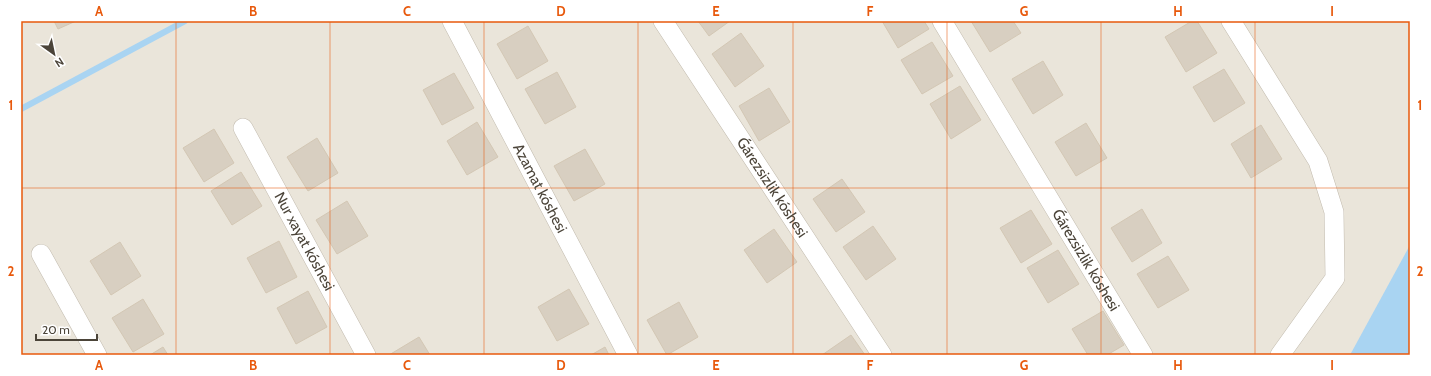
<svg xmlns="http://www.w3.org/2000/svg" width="1431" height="376" font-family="Cabin,sans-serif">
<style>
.residential{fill:#eae5da}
.water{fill:#a9d4f2}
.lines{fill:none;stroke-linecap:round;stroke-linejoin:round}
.stream{stroke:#a9d4f2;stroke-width:6}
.building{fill:#d8cfc1;stroke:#d3c7b4}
.street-casing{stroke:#c2bbae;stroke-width:20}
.street{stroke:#fff;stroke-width:19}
.grid{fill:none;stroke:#e8590c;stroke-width:1;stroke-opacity:0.55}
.labels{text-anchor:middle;stroke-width:3.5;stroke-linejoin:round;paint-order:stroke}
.street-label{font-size:15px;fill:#4b4439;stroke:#fff}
.neatline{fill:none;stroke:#e8590c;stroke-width:1.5}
.grid-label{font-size:13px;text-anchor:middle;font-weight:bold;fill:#e8590c}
</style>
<rect width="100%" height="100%" fill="#f6f3ec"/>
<path class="residential" d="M21 21H1410V355H21Z"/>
<path class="water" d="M1410 245V355H1350Z"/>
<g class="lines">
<path class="stream" d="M21 109 185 21"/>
</g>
<path class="building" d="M54 21H76L58 29Z
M698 21H730L709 36Z
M882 21H924L929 29 898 48Z
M971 21H1013L1021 33 990 52Z
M1192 21H1197L1217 53 1186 72 1165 37Z
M528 26 548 61 517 79 497 44Z
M741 33 764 66 735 87 712 54Z
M932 42 953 76 922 94 901 60Z
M1043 61 1063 95 1033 114 1012 79Z
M1224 69 1245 103 1214 122 1193 87Z
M557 72 576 107 545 124 525 89Z
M454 73 474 108 442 125 423 90Z
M960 86 981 120 951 139 930 104Z
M769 88 790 122 759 141 739 106Z
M477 122 498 157 467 175 447 141Z
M1086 123 1107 158 1076 176 1055 142Z
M1261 125 1282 159 1251 178 1231 144Z
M214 129 234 163 204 182 183 148Z
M317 138 338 173 308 191 287 157Z
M585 149 605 184 574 201 554 166Z
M241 172 262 206 232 225 211 191Z
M842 179 865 212 836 232 813 199Z
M347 201 368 236 337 254 316 220Z
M1142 209 1162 243 1132 262 1111 228Z
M1031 210 1052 244 1021 263 1000 228Z
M873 226 896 259 866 280 843 247Z
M774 229 797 262 767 283 744 250Z
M279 241 297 277 266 293 247 258Z
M120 242 141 276 111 295 90 261Z
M1058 250 1079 284 1048 303 1027 268Z
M1168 256 1189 290 1158 308 1137 274Z
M569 289 589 324 557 341 538 307Z
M308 291 327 327 296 344 277 308Z
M143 299 164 334 133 352 112 318Z
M679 302 698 337 667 355 647 320Z
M1103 311 1124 345 1107 355H1088L1072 329Z
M851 335 865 355H822Z
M419 337 430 355H389Z
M163 347 168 355H150Z
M605 347 609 355H591Z"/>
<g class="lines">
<defs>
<g id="street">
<path id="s1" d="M452 21 628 355"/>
<path id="s2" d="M663 21 882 355"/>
<path id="s3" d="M942 21 1143 355"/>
<path d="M1231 21 1318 161 1334 212 1335 278 1280 355"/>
<path id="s4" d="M243 128 366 355"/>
<path d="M41 254 97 355"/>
</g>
</defs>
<use href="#street" class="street-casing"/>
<use href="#street" class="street"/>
</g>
<path class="grid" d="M176 21V355M330 21V355M484 21V355M638 21V355M793 21V355M947 21V355M1101 21V355M1255 21V355M21 188H1410"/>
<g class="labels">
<g class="street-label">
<text dy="5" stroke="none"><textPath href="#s1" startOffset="189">Azamat kóshesi</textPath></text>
<text dy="5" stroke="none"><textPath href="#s2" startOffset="199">Ǵárezsizlik kóshesi</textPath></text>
<text dy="5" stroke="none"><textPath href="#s4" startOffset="129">Nur xayat kóshesi</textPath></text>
<text dy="5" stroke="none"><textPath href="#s3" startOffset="279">Ǵárezsizlik kóshesi</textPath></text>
</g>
</g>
<rect width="1431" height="376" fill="none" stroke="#ffffff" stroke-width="44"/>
<g transform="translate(54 54) rotate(147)" stroke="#ffffff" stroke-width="3" paint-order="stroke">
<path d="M0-3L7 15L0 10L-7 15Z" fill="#4b4439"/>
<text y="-6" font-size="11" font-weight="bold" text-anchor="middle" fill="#4b4439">N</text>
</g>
<path d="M36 334v6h61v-6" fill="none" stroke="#4b4439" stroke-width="2"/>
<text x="42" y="334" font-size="12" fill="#4b4439" stroke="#ffffff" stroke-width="3" paint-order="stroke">20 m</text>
<rect x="22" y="22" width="1387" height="332" class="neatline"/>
<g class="grid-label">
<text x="99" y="16">A</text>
<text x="253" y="16">B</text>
<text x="407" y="16">C</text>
<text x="561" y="16">D</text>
<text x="716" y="16">E</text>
<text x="870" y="16">F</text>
<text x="1024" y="16">G</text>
<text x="1178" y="16">H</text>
<text x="1332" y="16">I</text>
<text x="11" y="110">1</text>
<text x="1420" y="110">1</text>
<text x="11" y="276">2</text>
<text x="1420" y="276">2</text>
<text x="99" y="370">A</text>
<text x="253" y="370">B</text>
<text x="407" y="370">C</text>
<text x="561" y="370">D</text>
<text x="716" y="370">E</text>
<text x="870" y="370">F</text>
<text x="1024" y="370">G</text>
<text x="1178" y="370">H</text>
<text x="1332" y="370">I</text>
</g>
</svg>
